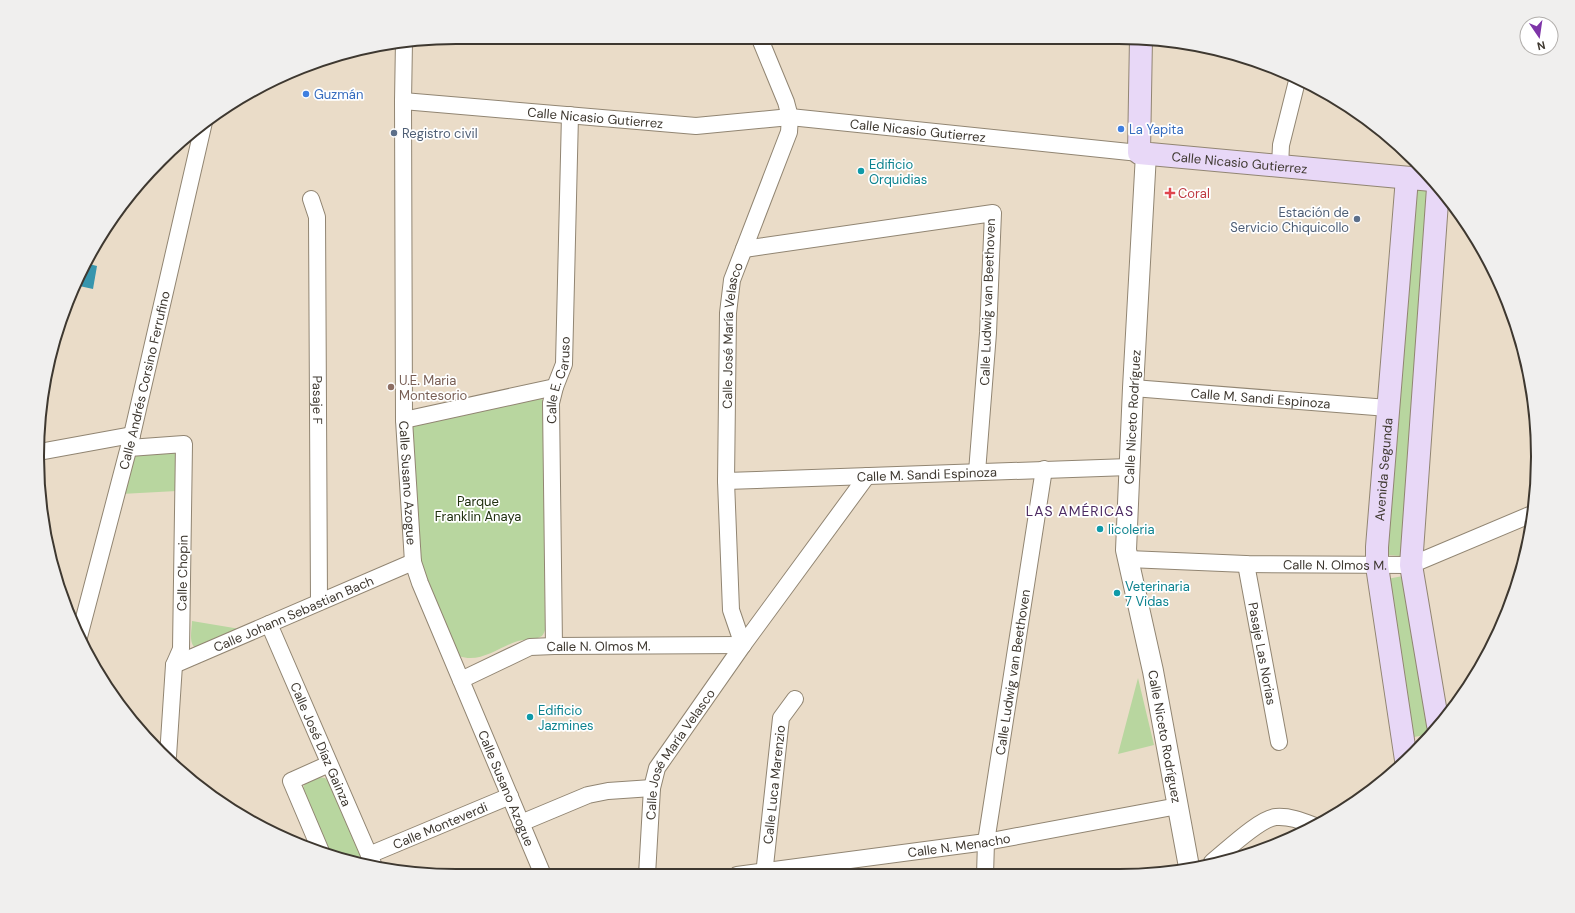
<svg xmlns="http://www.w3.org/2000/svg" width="1575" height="913" font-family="'DM Sans',sans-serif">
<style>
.green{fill:#b8d69f}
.water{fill:#3795ad}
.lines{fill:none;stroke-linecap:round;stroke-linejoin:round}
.minor-casing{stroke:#918572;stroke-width:18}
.tertiary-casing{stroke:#918572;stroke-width:22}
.secondary-casing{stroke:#918572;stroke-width:24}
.minor{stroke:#fff;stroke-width:16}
.tertiary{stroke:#fff;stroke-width:20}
.secondary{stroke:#e8d8f7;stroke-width:22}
.shop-dot{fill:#3f7fe0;stroke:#fff;stroke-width:1.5}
.service-dot{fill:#5c6f8a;stroke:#fff;stroke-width:1.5}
.culture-dot{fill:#0f9aa8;stroke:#fff;stroke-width:1.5}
.health-dot{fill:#e0444e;stroke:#fff;stroke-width:1.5}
.education-dot{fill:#8d6e63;stroke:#fff;stroke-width:1.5}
.labels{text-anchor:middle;stroke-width:3.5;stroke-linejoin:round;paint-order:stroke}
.shop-label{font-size:13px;fill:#366cbe;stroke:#fff;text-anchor:start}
.street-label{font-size:13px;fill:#3e3830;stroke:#fff}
.service-label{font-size:13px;fill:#4e5e75;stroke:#fff;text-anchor:start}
.culture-label{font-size:13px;fill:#0d838f;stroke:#fff;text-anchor:start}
.health-label{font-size:13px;fill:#be3a42;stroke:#fff;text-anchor:start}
.education-label{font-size:13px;fill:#785e54;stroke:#fff;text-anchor:start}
.park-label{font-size:13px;fill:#20300f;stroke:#fff}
.neighbourhood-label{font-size:14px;letter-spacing:1px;fill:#4d2b63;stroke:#fff}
.rim{fill:none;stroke:#3e3830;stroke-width:2}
</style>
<rect width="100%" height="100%" fill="#eadcc8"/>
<path class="green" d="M1414 189 1429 190 1401 556 1386 555Z
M540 398 543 400 545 630C544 633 543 636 540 637 534 640 525 639 518 641 499 647 480 664 459 656L427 582 415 544 411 429 414 426Z
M176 452 177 491 121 494 134 457 139 455Z
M1403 576 1430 734 1414 737 1387 579Z
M192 621 240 629 196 648C188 644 192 629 192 621Z
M1138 678 1154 745 1118 754Z
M318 777 325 778 329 782 364 862 330 855 302 793C303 782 309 780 318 777Z"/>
<path class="water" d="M85 263 97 266 93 289 75 285Z"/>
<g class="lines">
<defs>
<g id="minor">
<path id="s1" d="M404 41 403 101 404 420 413 562 420 583 543 875"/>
<path id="s2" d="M403 101 696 126 790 117 1139 153"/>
<path d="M1280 166 1281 145 1297 81"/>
<path id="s3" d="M311 199 317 217 319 602"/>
<path d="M744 249 993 213 988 333 977 472"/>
<path id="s4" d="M1133 388 1388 408"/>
<path d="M404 420 555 387"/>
<path d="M129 448 184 444 181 649 174 665 168 756"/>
<path d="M39 452 132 435"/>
<path id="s5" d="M726 481 1129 467"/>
<path id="s6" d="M1128 559 1246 564 1411 565 1532 514"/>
<path id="s7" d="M1246 564 1279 742"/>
<path id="s8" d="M269 624 373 864"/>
<path id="s9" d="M79 637 132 435 204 122"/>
<path id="s10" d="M743 645 731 610 726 481 728 313 732 280 789 132 790 117 786 102 760 39"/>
<path id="s11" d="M554 646 551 403 555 387 564 364 570 115"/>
<path id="s12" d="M174 665 413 562"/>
<path id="s13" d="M461 680 530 647 554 646 743 645"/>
<path d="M521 823 588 795 608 791 652 788"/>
<path d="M322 854 291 781 329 764"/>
<path id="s14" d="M369 855 510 796"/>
<path d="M1212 862C1226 851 1260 818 1276 817 1290 816 1302 821 1315 826"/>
<path id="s15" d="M647 875 652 788 657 768 743 645 867 476"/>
<path id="s16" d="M737 875 986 842 1178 806"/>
<path id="s17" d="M764 875 781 718 795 699"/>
<path id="s18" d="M985 875 986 842 1044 469"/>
</g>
<g id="tertiary">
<path id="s19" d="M1146 154 1133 388 1126 550 1153 671 1189 867"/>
</g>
<g id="secondary">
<path id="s20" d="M1141 38 1139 153 1432 180"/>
<path d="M1438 725 1411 565 1438 188"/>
<path id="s21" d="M1406 760 1377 566V547L1407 178"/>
</g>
</defs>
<use href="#minor" class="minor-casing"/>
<use href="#tertiary" class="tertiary-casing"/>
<use href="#secondary" class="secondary-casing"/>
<use href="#minor" class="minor"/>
<use href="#tertiary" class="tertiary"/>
<use href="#secondary" class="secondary"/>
</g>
<g class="shop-dot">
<circle cx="306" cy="94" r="4"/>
<circle cx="1121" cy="129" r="4"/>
</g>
<g class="service-dot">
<circle cx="394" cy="133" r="4"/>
<circle cx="1357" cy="219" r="4"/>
</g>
<g class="culture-dot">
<circle cx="861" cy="171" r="4"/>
<circle cx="1100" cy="529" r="4"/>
<circle cx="1117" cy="593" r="4"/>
<circle cx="530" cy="717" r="4"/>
</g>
<path class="health-dot" d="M1168 187h4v4h4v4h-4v4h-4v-4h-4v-4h4z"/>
<circle class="education-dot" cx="391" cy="387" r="4"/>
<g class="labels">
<g class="shop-label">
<text x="314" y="99">Guzmán</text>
<text x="1129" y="134">La Yapita</text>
</g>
<g class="street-label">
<text dy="5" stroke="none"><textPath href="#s2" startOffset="193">Calle Nicasio Gutierrez</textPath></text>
<text dy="5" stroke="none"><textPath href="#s2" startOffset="517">Calle Nicasio Gutierrez</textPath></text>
<text dy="5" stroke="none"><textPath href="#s20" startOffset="216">Calle Nicasio Gutierrez</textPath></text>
<text transform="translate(987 302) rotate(-88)" y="5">Calle Ludwig van Beethoven</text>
<text dy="5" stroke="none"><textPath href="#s10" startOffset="312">Calle José María Velasco</textPath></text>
<text dy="5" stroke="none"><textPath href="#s9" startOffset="265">Calle Andrés Corsino Ferrufino</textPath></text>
<text dy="5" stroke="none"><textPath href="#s11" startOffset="267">Calle E. Caruso</textPath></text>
<text dy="5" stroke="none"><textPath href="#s4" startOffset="128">Calle M. Sandi Espinoza</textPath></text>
<text dy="5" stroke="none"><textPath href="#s3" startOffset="202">Pasaje F</textPath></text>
<text transform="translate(1132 417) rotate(-87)" y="5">Calle Niceto Rodríguez</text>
<text dy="5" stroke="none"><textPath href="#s21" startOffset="293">Avenida Segunda</textPath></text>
<text dy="5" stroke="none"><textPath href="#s5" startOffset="201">Calle M. Sandi Espinoza</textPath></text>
<text dy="5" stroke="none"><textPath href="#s1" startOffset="442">Calle Susano Azogue</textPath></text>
<text dy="5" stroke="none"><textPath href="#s6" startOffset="207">Calle N. Olmos M.</textPath></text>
<text transform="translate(182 573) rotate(-89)" y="5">Calle Chopin</text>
<text dy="5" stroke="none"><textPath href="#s12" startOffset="130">Calle Johann Sebastian Bach</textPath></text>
<text dy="5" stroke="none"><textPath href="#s13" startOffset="145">Calle N. Olmos M.</textPath></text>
<text dy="5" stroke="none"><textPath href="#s7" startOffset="91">Pasaje Las Norias</textPath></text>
<text dy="5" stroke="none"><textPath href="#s18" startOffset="205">Calle Ludwig van Beethoven</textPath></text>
<text dy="5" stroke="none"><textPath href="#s19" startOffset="587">Calle Niceto Rodríguez</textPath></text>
<text dy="5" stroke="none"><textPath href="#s8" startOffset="131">Calle José Díaz Gainza</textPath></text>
<text dy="5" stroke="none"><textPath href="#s15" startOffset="129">Calle José María Velasco</textPath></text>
<text dy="5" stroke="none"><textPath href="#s17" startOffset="91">Calle Luca Marenzio</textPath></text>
<text dy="5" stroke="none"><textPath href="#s1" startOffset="766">Calle Susano Azogue</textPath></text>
<text dy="5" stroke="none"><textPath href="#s14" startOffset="77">Calle Monteverdi</textPath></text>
<text dy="5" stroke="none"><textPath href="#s16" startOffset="224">Calle N. Menacho</textPath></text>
</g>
<g class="service-label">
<text x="402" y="138">Registro civil</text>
<text x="1349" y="217" text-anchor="end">Estación de<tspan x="1349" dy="15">Servicio Chiquicollo</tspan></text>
</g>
<g class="culture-label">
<text x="869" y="169">Edificio<tspan x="869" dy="15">Orquidias</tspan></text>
<text x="1108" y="534">licoleria</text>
<text x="1125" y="591">Veterinaria<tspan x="1125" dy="15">7 Vidas</tspan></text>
<text x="538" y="715">Edificio<tspan x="538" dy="15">Jazmines</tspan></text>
</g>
<g class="health-label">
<text x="1178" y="198">Coral</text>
</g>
<g class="education-label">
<text x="399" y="385">U.E. Maria<tspan x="399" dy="15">Montesorio</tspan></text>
</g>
<g class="park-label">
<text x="478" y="506">Parque<tspan x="478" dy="15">Franklin Anaya</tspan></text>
</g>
<g class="neighbourhood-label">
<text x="1080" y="516">LAS AMÉRICAS</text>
</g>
</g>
<path d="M0 0H1575V913H0ZM456 44H1119A412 412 0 0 1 1531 456V457A412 412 0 0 1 1119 869H456A412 412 0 0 1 44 457V456A412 412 0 0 1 456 44Z" fill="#f0efee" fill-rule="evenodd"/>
<path class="rim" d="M456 44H1119A412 412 0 0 1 1531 456V457A412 412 0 0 1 1119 869H456A412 412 0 0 1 44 457V456A412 412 0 0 1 456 44Z"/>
<g transform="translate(1539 36) rotate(167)"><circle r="19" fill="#ffffff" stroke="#b2afac"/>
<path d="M0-3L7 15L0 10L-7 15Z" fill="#7e35a8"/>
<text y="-6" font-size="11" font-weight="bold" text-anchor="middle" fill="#3e3830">N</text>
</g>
</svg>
